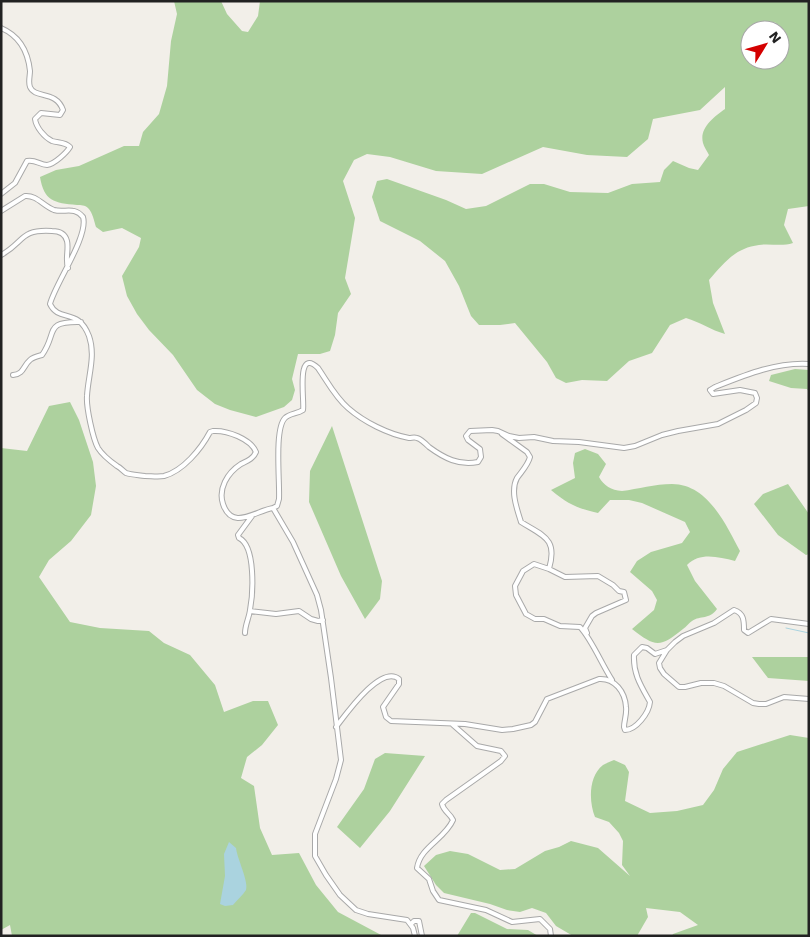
<svg xmlns="http://www.w3.org/2000/svg" width="810" height="937" font-family="'Work Sans',sans-serif">
<style>
.forest{fill:#add19e;fill-rule:evenodd}
.water{fill:#aad3df}
.lines{fill:none;stroke-linecap:round;stroke-linejoin:round}
.stream{stroke:#aad3df;stroke-width:1}
.minor-casing{stroke:#a9a9a9;stroke-width:6}
.minor{stroke:#fff;stroke-width:4}
</style>
<rect width="100%" height="100%" fill="#f2efe9"/>
<path class="forest" d="M174 1H221L227 14 242 31 248 32 258 16 260 1H809V206L788 209 784 225 793 243C781 247 770 243 759 245 735 248 724 263 709 280L713 303 725 334C711 330 700 322 686 318L670 325 652 353 629 361 607 381 582 380 566 383 556 378 547 362 515 323 500 325H479L471 316 459 286 445 261 420 241 380 221 372 197 377 181 387 179 446 200 466 209 486 206 530 184H544L570 192 608 193 632 184 660 182 664 170 673 161 689 168 698 170 709 155C707 151 704 147 703 143 699 128 714 117 725 109V87L700 110 653 119 648 139 627 157 587 155 543 147 482 174 436 171 390 157 367 154 354 160 343 181 355 218 345 278 351 294 338 313 335 335 330 351 320 354H298L292 379 295 390 292 400 284 407 256 417 230 410 215 404 197 390 173 355 149 330 137 314 127 296 122 276 139 247 141 238 122 228 103 232 96 227C94 221 93 213 88 208 85 205 81 205 77 205 54 203 44 201 40 177L56 170 79 166 124 146H139L143 132 159 114 167 86 171 41 177 14ZM750 30H780V60H750Z
M795 369 809 370V392L807 389 791 388 769 381 771 375Z
M70 402 79 420 93 462 96 486 91 515 71 541 49 560 39 577 70 622 100 628 149 631 164 643 190 655 215 685 224 712 253 701H268L278 725 262 745 247 757 241 778 254 786 260 828 272 855 299 853 316 885 338 912 383 936H12L10 925 1 930V448L27 451 49 406Z
M332 426 382 581 380 599 365 619 341 576 309 502 310 471Z
M585 449 598 454 606 464 599 477C604 486 611 490 622 491 638 489 655 484 672 484 708 484 726 525 740 551L735 561C718 557 700 552 687 565L695 581 717 609C709 620 701 615 692 621 689 623 686 627 683 629 660 648 655 647 632 629L654 610 657 600 652 591 630 572 637 561 651 552 682 543 690 532 685 522 642 503 629 500H610L598 513C576 508 568 504 551 490L575 478 573 463 575 453Z
M788 484 809 514V554L806 555 778 535 754 504 763 494Z
M752 657H809V681L768 678Z
M790 735 809 738V936H672L673 934 698 925 680 912 646 908 648 917 637 936H573L556 926 546 913 532 908 520 912 507 910 490 904 444 893 436 885 424 866 436 855 450 851 468 854 500 870 515 869 545 851 559 847 571 841 598 848 630 876 622 865 623 841 619 833 609 822 595 817C589 802 588 777 603 765 606 763 610 762 614 760L625 765 629 772 625 801 650 813 677 811 703 805 714 790 723 769 737 752Z
M385 753 425 756 390 811 360 848 337 827 364 789 375 759Z
M471 913H475L507 929 528 930 538 936H457Z"/>
<path class="water" d="M229 842 236 848C237 858 249 882 246 890 243 895 237 900 233 905L225 906 220 904 225 876 224 854Z"/>
<g class="lines">
<path class="stream" d="M786 628 809 633"/>
<defs>
<path id="minor" d="M1 28C20 36 28 52 30 71 30 76 28 82 30 87 35 99 56 90 63 110L60 115 41 113 35 119C36 127 44 137 52 141 58 143 65 142 70 147 67 152 55 164 47 165 40 165 35 159 27 161L15 183 1 194
M1 211 25 196C37 195 43 206 54 210 65 213 74 206 83 217 89 236 55 284 50 304 59 323 78 307 89 336 96 356 88 376 87 396 86 407 93 439 98 448 103 456 110 461 117 466 121 468 123 471 126 473 132 475 139 475 145 476 151 476 158 477 164 476 183 471 201 449 210 432L213 431C227 430 251 439 256 452 253 459 247 461 241 464 227 473 218 489 223 504 232 531 255 511 273 508L277 506 279 499C280 482 274 429 285 418 290 413 297 414 303 410 305 403 295 346 318 368 327 381 335 397 348 408 364 422 388 434 409 438 412 438 414 437 417 438 421 439 426 444 429 447 444 458 459 466 478 462L481 457 480 449 468 440 466 436 470 431 492 430 498 431 509 436 519 438 534 437 553 441 579 442 624 448 635 446 662 435 678 431 718 424 746 410 756 403 757 398 755 393 740 390 713 394 710 390 715 387C745 375 776 362 809 364
M1 255C25 242 19 229 52 231 59 231 65 233 67 241 69 249 65 259 68 268
M13 375C24 374 23 366 30 360 33 357 38 356 42 355 58 333 43 321 81 322
M502 434 527 452 530 457C528 465 522 471 517 478 510 491 517 509 521 522 543 536 558 538 549 569L534 564 523 571 515 586 516 595 526 614 535 619H544L560 626 580 627C592 640 601 663 612 680
M273 508 293 542 317 595 321 610 331 678 341 760 336 779 315 834V856L326 875 340 895 356 910 368 914 407 920 413 928 415 936
M549 569 565 577 598 576 613 585 619 591 624 592 626 600 596 613 592 616 585 628 587 633
M250 611 276 614 299 611 311 619 318 621 323 620
M809 624 771 619 748 633 744 630C744 621 744 613 734 610L714 623 683 636 675 642 667 650 659 663 660 668 664 674 679 687H685L701 683H714L724 686 753 703 759 704H766L784 697 809 699
M245 633C245 625 249 618 250 610 253 594 256 546 239 538L238 535 252 516
M452 724 477 746 501 751 505 756 501 761 446 800 442 804C444 812 450 813 453 820 445 839 420 847 417 868L429 879 433 891 439 900 486 910 512 922 540 919 550 929 551 936
M336 727C346 714 381 664 399 679V684L383 707 386 717 391 721 465 724 502 730 513 729 531 725 535 722 547 699 599 679C615 678 625 692 626 707 627 714 624 721 624 727L625 730C636 730 649 713 650 702 641 686 633 674 634 655L642 647 647 648 655 654 667 650
M411 924 414 921H419L422 936"/>
</defs>
<use href="#minor" class="minor-casing"/>
<use href="#minor" class="minor"/>
</g>
<rect width="810" height="937" fill="none" stroke="#222222" stroke-width="5"/>
<g transform="translate(765 45) rotate(53)"><circle r="24" fill="#ffffff" stroke="#a7a7a7"/>
<path d="M0-4L9 19L0 12L-9 19Z" fill="#d40000"/>
<text y="-8" font-size="14" font-weight="bold" text-anchor="middle" fill="#222222">N</text>
</g>
</svg>
